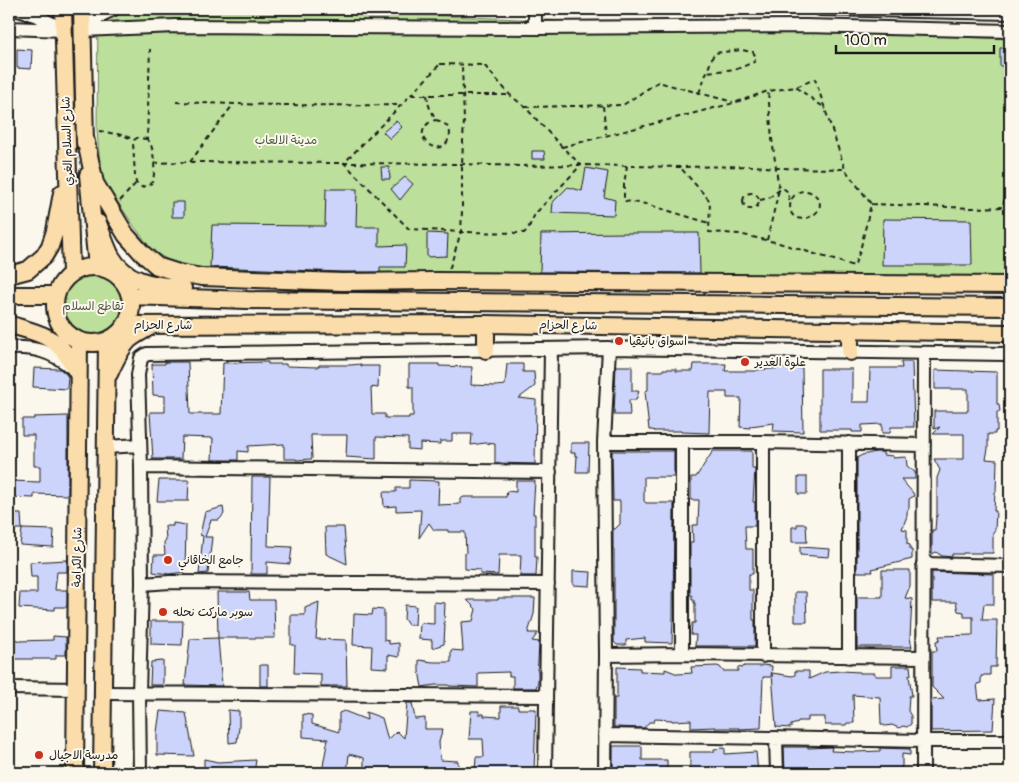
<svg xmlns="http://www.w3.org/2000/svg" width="1019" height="782" font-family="Pangolin,'Playpen Sans Arabic',sans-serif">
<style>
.green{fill:#bce09b;stroke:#6c7e5c}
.building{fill:#ccd4fc;stroke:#1c1c1c}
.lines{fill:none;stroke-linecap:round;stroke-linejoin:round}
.minor-casing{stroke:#1c1c1c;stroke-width:16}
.major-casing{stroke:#1c1c1c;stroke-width:20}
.path{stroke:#1c1c1c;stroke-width:2;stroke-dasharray:5 4;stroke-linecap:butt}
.minor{stroke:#fbf7ec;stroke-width:12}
.major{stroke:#fbddab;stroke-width:16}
.poi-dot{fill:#c8321e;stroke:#fbf7ec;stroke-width:2}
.labels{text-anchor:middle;stroke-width:4;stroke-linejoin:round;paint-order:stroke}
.park-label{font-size:12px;fill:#4c5742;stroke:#fbf7ec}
.street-label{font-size:12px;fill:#1c1c1c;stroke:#fbf7ec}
.poi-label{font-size:12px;fill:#1c1c1c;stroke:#fbf7ec;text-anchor:start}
</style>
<rect width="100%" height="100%" fill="#fbf7ec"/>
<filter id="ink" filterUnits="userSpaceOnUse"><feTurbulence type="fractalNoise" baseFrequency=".02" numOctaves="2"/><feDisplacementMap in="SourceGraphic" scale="10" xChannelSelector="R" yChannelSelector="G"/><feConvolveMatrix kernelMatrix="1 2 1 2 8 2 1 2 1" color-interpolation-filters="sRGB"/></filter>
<g filter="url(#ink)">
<path class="green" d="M98 9H274L1010 39V279L444 276 180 268 152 250 134 226 101 177 97 131Z
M62 306a31 31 0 1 1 62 0a31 31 0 1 1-62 0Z"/>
<path class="building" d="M1000 48H1010V66H1000Z
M17 49 32 50 31 69 17 68Z
M396 121 402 127 390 139 383 132Z
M532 151H544L545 159H532Z
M381 167H389L390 179H382Z
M586 168 608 172 604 197 615 200 614 215 552 213 553 202 568 187 582 191Z
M405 177 413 184 400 200 391 189Z
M326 189H357L356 227H379V246L406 245 405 267H380V272H342L210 267 212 225 325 226Z
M172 202H184V217H172Z
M883 219 971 220 972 265H882Z
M427 233 448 234 447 256 427 257Z
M625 233H699L700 273 540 272 541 234Z
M165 362H188L190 414H221L223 363 268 362V364H286V366L318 367 319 365H351L361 364V366H379L378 388 371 387 372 414H385V418H409V416H413V387H409V364H439V366L472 367 471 385 496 386 505 385 507 364H523V372H534L535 386 519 398 536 400 535 464 495 463V444L485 443 471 445 472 434H452V441H440V444L420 443V450L408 449V438L376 437V459L346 457 347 435H311L312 459 296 460V459H284V444L248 446V452L238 451V460H212L213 438 182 437 181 459H153L150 412H165V396L153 395 152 364H165Z
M901 362H912L914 427H891L890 433H882V424L862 425V432H852V430H820V369H852V402H869L870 368H902Z
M694 364H726L725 371H756V370L784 368H802L803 432 773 431 774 423 750 426V428L740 427 741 398H727V392H710L709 433 681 432V431H654L653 430H649L645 391 648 390V371H663V369H676V371H693Z
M616 366H632V391H639L636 400H629L630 415H614Z
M34 368 60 369 66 374 68 377 67 389 33 387Z
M935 370 997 372V404H999L1000 412H997V431H995V434H988V449L986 459 997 460 996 492H995L994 511H996L995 530 993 532V553H963V554H952V557L942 556 936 552 932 554V530H935L936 517 937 516V478L940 470 934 459H964V434H933L940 427 934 429V411H968V389H935Z
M68 416V495L34 494V498L9 497V481L40 482V466H34V435H22V419H34V417Z
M571 443H589L588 472H576L577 456H575V453H571Z
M672 450H674V477H644V501L646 503H674L673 618 672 643 645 642V638L626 640V645H617L614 642V549H613V529H615L620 524V501H613L612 451H672Z
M713 451H752V469H755L753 502H755V526H745L746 549H753V574H749V590H753V620H755V646H695L696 635H691L692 623H695V603H694V600H692V595H690V542H693L692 525H698L699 500H691V477H696Z
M876 452H883V455L893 456V458L906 457 907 466 915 472V479H901L913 493 914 496 909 499V508L907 512V516L902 529 907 530V544L910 545V550H912V559L872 569 873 572H857V556L858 554 857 552V458L862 455Z
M252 477H270L268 546 292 547 290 564 267 562V574H251Z
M798 477H807V494H798Z
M159 480H189L188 501H157Z
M409 480 439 481 438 505 460 504V499L464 497H506L507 491 516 492V481H535L533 514H535V557H537L536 576H520L521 555H499L498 575 480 574V570L465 569V553H466L465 532H448V530H434L429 523 419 538 421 510 396 511V506L384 507 383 492H396V488H409Z
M223 507 224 514 219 520H211L205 537H212L208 573 199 574 203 536 200 535 205 512Z
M9 514H21L22 529H9Z
M173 523 186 525 185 572 169 574 153 572 154 555H165L164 542 166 540 165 526H173Z
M797 524H806L807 542H792V527H797Z
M325 527H344L347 564 326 554Z
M22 529 54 530 53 547 20 545Z
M800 547 830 549 829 557 800 555Z
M67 560V572H57L55 590H67V607H55V610L19 608 20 593H37V577H31L30 562Z
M882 570H910V586L905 598 912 599 910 638 912 647H857V597H882Z
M573 571 591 572 590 586 573 585Z
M932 572 994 574V604H984L982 620H997L996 667H990V675H984L983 676H981V683L977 684 979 700 995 699 993 730 931 731V700L944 699 932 687V651H937L936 641 940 640 939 636 973 635V617H964V612L958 611 956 602H932Z
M217 592H249L250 600H274L275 638H218Z
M795 592H806L807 622H795Z
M498 598H535L534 614 528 633H538L532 641 539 642 538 662 537 670H538V681L536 688H513V676H509V672L478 673V687L449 686V685H435L422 687 419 671V660L433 662H451V650L463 651 461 622 473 621 476 609 467 600H498Z
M319 602 316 639 346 640 347 686H321V674L294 673 295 645H291V615H305V608Z
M434 602 445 603 444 624H445L444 644 432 648V640L419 639 420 623 434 624Z
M405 605 416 606 415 625H408L404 619Z
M373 609 384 610V640L389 641V644L399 643V657L388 655V668L371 667 372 646 353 645 354 614 372 615Z
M151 621H183L182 645 151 644Z
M53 636 66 637V655H56V659H9V639L19 640V641L53 640Z
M218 638 222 686 185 685 190 639Z
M163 661V685H150L151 662Z
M260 665H268V686H260Z
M761 665 772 666 771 677H763L761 728 739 729V728H715V727L691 728V720L672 721V720L655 719 654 722H649L644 728 614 727V698H617V667L640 668V671L665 672V669L678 674 692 673 691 667 717 666 720 667 723 671H738V667L742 668 744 666H761Z
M892 666H910L911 675H909L912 696H909L908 711 911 716V724L907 727 903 726 899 728 892 725 885 726 881 724 880 697 853 695 854 723H847L846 725H825V717H808V721H798V723L791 725V728L776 727 772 673 792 676 795 675V671H809V679L825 672 841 671 860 672V673H875V676H892Z
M407 703H412L415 719 425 718V729H443L439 742 440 760 458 761V773H364V758L349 754 347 773H325V768L323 767 324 760 328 739 303 737V714L312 715V724L339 732V713L344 711 367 720 366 712 382 718 388 740 397 731 404 738Z
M501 706H518V709H536L534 773H475L476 757H484L483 739H469L471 711H479V714H484V716L501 717Z
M228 710 239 711V728L237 742 229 743Z
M160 711 186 713 194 756 157 755V732Z
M613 746H642V760H667V771H665V773H613Z
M784 747H808V748L832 747 831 751 856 752 880 751V748L910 749V755L902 754V767H901V773H785Z
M725 748V754L756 752 758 773H690V752H714V749Z
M204 759 218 762 256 760 254 773H204Z"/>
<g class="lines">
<defs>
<path id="minor" d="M15 9 38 16 61 29
M820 9 1010 13
M9 28 63 30
M535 28V9
M83 30 175 26 535 28 805 26 1010 31
M83 30 103 14 114 9
M9 348C34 347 51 351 71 367
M604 442H763L924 445
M106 447 140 445
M141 467 550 472
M923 564 1010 566
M142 584 170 582 548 584
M682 654V442
M606 655 682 654 923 657
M763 656V442
M849 657V443
M9 688 76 689
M103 693 546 696
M605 735 923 741H1010
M776 738 777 773
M140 773 139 693 142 584 141 467 138 375 141 358 147 354 609 348 1005 354 1010 356
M545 773 551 349
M605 773 606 655 604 442 609 348
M923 773 924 353"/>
<path id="major" d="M63 9 71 273
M82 9 85 143
M84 133 95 183 126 235 142 253 157 266 179 273 202 277 342 282 434 281 1010 285
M88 175 97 267
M98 223C102 234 106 246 111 256 126 283 155 285 183 288
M55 305a38 38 0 1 1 76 0a38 38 0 1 1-76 0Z
M9 275 28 270 44 256 50 246 55 231 62 193
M9 295H55
M130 296 247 300 1010 307
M486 324V350
M11 325C34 332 54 335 68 357 72 363 75 369 78 374
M126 325 486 324 1010 333
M850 352V330
M109 374C114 363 120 349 129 340 136 334 145 330 153 325
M75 773 79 341
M102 773 107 341"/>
</defs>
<use href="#minor" class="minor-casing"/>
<use href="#major" class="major-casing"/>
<path class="path" d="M440 64 484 65 510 95 525 107 562 147 581 165 535 214 528 229 524 233 461 232 409 229 344 163C376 130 409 98 440 64Z
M796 87 826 109
M699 93 714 53 741 50 753 52 756 57 754 62 737 69 707 72
M412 95H510
M427 95 429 106 436 120C445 122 454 130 448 140 448 142 445 145 443 146 436 150 426 145 423 137 421 129 428 121 436 120
M176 102C250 105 324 106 399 105
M603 106 606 134
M525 107 623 105 658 82 733 102
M99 131 122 135 133 139
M147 139 137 138 134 140 133 143 135 176 136 183 141 187C145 186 150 186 152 182 156 175 154 153 151 145 150 142 149 141 147 139L150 49
M562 147 734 103 768 91 796 87 815 79 845 169
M190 162 232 106
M154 163 190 162 344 163 462 164 519 166 581 165 680 167 754 166 776 168 845 169C853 181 863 192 871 204L860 251 854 266 779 243 739 234 709 232 710 201 680 167
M627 166 624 184V201L646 204 709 223
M743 201a8 8 0 1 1 16 0a8 8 0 1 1-16 0Z
M760 200 769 198 782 188C788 190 788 193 789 199L791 200C783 233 832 216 817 197 809 188 797 189 791 200
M120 201 136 183
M871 204 973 208 1003 207 1008 177H1010
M767 240 779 190 772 139 768 91
M449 268 450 267 461 232 462 211V164L464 120 462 66"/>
<use href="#minor" class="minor"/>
<use href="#major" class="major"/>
</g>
</g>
<g class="poi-dot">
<circle cx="619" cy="341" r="5"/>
<circle cx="745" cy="362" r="5"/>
<circle cx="168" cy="560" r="5"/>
<circle cx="163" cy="612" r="5"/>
<circle cx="39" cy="755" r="5"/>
</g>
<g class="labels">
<g class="park-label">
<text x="286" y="144">مدينة الالعاب</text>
<text x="93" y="310">تقاطع السلام</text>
</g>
<g class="street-label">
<text transform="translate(67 141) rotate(-92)" y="4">شارع السلام الغري</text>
<text x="163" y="329">شارع الحزام</text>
<text transform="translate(568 325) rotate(1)" y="4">شارع الحزام</text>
<text transform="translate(77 557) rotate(-89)" y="4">شارع الكرامة</text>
</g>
<g class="poi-label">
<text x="629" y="345">اسواق بانيقيا</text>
<text x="755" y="366">علوة الغدير</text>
<text x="178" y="564">جامع الخاقاني</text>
<text x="173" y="616">سوبر ماركت نحله</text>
<text x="49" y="759">مدرسة الاجيال</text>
</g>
</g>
<rect width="1019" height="782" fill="none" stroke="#fbf7ec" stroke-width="30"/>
<rect x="15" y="15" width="989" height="752" fill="none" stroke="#1c1c1c" stroke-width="2" filter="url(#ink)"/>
<path d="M836 45v8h158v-8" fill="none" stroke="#1c1c1c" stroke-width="2.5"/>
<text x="844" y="45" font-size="15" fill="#1c1c1c" stroke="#fbf7ec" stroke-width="4" paint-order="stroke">100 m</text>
</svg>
